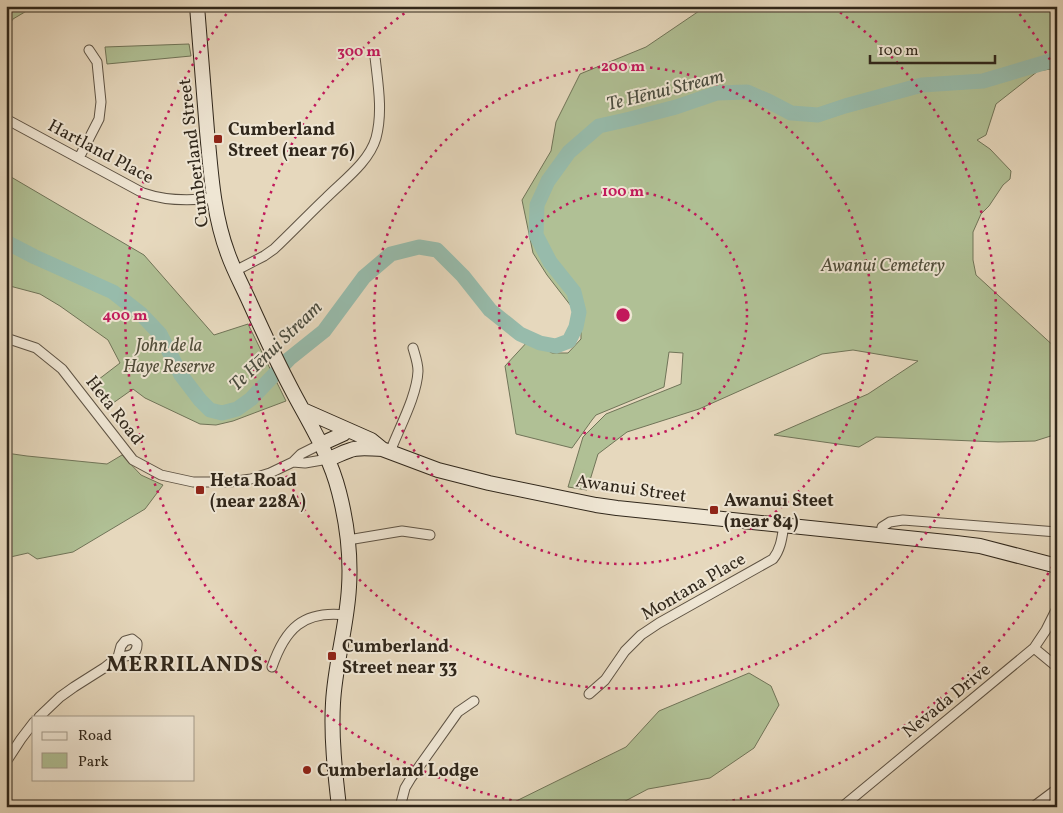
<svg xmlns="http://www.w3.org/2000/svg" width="1063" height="813" font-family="Vollkorn,serif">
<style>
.green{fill:#b0c095;stroke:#707458}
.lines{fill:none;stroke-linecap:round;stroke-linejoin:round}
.river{stroke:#97bbab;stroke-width:15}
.street-casing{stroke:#5e5344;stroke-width:11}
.secondary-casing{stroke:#30271b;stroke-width:16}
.street{stroke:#efe6d4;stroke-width:9}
.secondary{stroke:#efe6d4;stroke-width:14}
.ring{fill:none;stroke:#c2185b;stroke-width:2.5;stroke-dasharray:2.5 5}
.poi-dot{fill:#8f2418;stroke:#efe6d4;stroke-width:2}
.labels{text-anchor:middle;stroke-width:4;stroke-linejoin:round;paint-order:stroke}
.poi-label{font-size:18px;font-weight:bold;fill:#30271b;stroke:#efe6d4;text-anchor:start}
.street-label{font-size:18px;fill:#30271b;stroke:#efe6d4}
.park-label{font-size:18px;font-style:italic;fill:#504d3a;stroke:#efe6d4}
.water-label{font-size:19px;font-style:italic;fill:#4a4c3f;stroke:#efe6d4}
.district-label{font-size:22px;font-weight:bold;letter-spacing:1px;fill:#30271b;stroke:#efe6d4}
.centre{fill:#c2185b;stroke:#efe6d4;stroke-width:2.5}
.ring-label{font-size:15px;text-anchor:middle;font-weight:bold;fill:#c2185b;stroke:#efe6d4;stroke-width:4;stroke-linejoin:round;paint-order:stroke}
</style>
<rect width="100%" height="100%" fill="#e6d8bd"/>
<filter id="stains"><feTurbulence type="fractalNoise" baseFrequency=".004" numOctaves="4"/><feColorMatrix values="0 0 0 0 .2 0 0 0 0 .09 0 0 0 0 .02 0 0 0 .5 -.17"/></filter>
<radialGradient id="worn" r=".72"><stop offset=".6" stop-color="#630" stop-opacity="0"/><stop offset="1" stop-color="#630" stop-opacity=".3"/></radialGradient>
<path class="green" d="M6 6H35L13 19 6 30Z
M703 6H1057V68L1038 71 996 104 986 135 977 140 990 149 1011 171 1010 179 1003 185 989 206 981 214 973 232V260L976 275 1057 349V434L1035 441 998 442 876 437 859 447 774 435 868 394 918 361 853 350 822 354 699 409 627 432 598 454 587 490 568 487 583 437 606 414 681 384 683 353 669 352 664 387 596 415 592 420 572 448 516 434 505 366 529 340 552 353H568L581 339V323L571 306 547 275 533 253 522 200 551 151 556 122 580 74 646 47 702 9Z
M189 44 191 56 107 64 105 47Z
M6 174 144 255 214 335 248 324 286 401 233 421 216 425 200 424 145 398 133 389 106 408 90 386 120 363 108 340 60 306 40 294 6 285Z
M6 453 27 456 107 464 122 455 141 475 163 485 145 509 73 552 37 559 28 553 6 558Z
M749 673 771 686 779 705 754 748 710 778 648 789 614 807H504L626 747 659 711Z"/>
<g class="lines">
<path class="river" d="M6 242 35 257 113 292 141 314 160 334 181 375 200 400 210 410 222 413 237 409 251 399 289 359 324 331 364 277 391 254 419 247 437 250 463 276 490 310 520 334 540 343 556 346 569 341 576 327 579 312 574 292 550 262 536 235 537 205 548 181 569 152 599 126 630 119 676 107 717 93 747 92 768 101 791 113 818 115 845 106 922 85 983 81 1057 59"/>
<defs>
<path id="street" d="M6 119 143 193C166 201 190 201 213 198
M79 158 99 119 101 102 97 62 89 50
M235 271 264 256 274 249C292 232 309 214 327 197 344 180 369 162 376 138 383 112 378 84 375 57
M6 338 36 348 62 369 133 460 161 475 193 482H230L251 479 270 473 293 462 301 454 321 444
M390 452C399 428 417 396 418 371 418 363 415 355 413 348
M293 462 305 463 328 459
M881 535 882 527 890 522 903 520 1057 532
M348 540 402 531 430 535
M1034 648 1057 667
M272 667C285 629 303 610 346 615
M589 694 605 680 625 651 641 635 659 623 773 559C781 549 782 537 784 525
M39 717 60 697 74 687 104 668 118 657 121 646 125 641 132 639 137 643C138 656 128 656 118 657
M6 762 21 739 34 722
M400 807 405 788 411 778 458 712 474 701
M842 807 1034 648 1046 630 1057 608
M1033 807 1057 789"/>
<path id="secondary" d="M197 6C200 48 204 89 207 131 211 173 213 214 228 254 234 271 243 287 250 303 264 334 278 364 294 394 311 426 330 456 339 492 347 523 351 555 349 587 347 626 335 664 333 703 331 737 335 772 339 807
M303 410 371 440 382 449 438 470 489 483 596 505 617 508 956 543 980 546 1057 566
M321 444 343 434 347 430
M328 459C336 457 341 453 348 451 358 446 371 449 382 449"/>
</defs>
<use href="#street" class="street-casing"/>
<use href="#secondary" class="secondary-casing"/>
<use href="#street" class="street"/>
<use href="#secondary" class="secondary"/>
</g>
<g class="ring">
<circle cx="623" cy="315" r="124"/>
<circle cx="623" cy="315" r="249"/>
<path d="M834 8A373 373 0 1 1 412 8"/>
<path d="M1056 560A498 498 0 0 1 705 806M541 806A498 498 0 0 1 231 8M1015 8A498 498 0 0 1 1056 70"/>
</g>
<g class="poi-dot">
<rect x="213" y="134" width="10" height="10" rx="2.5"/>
<rect x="195" y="485" width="10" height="10" rx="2.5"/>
<rect x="709" y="505" width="10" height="10" rx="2.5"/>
<rect x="327" y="651" width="10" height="10" rx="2.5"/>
<circle cx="307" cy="770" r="5"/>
</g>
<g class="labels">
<g class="poi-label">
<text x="228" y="135">Cumberland<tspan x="228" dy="21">Street (near 76)</tspan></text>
<text x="210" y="486">Heta Road<tspan x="210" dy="21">(near 228A)</tspan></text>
<text x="724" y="506">Awanui Steet<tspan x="724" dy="21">(near 84)</tspan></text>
<text x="342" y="652">Cumberland<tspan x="342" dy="21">Street near 33</tspan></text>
<text x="317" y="776">Cumberland Lodge</text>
</g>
<g class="street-label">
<text transform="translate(101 151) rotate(28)" y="6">Hartland Place</text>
<text transform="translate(193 153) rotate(-97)" y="6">Cumberland Street</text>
<text transform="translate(115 410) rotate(52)" y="6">Heta Road</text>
<text transform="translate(631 488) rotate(8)" y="6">Awanui Street</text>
<text transform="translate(693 586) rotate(-30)" y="6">Montana Place</text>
<text transform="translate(946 700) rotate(-39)" y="6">Nevada Drive</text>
</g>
<g class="park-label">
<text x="883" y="271">Awanui Cemetery</text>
<text x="169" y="351">John de la<tspan x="169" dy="21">Haye Reserve</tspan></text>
</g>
<g class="water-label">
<text transform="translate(665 89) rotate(-14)" y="7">Te Hēnui Stream</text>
<text transform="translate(275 345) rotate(-44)" y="7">Te Hēnui Stream</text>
</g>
<g class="district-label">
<text x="185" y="671">MERRILANDS</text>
</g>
</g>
<circle cx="623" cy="315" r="8" class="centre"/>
<g class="ring-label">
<text x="359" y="56">300 m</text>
<text x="623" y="71">200 m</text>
<text x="623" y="196">100 m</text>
<text x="125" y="320">400 m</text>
</g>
<rect width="1063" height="813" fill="none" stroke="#e6d8bd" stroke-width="25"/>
<rect x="8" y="8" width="1048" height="798" fill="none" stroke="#30271b" stroke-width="2.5"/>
<rect x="12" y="12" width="1038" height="788" fill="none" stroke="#30271b"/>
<rect x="32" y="716" width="162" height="65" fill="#efe6d4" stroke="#a39a8a"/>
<rect x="42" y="732" width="25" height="8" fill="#efe6d4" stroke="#a39a8a"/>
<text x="78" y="740" font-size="15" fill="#30271b">Road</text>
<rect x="42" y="753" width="25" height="15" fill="#b0c095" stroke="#a39a8a"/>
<text x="78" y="766" font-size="15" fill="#30271b">Park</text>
<path d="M870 55v8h125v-8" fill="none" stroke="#30271b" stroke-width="2.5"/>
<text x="878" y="55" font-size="15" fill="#30271b" stroke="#efe6d4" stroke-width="4" paint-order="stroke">100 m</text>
<rect width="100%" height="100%" filter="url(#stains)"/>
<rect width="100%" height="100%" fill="url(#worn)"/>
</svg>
